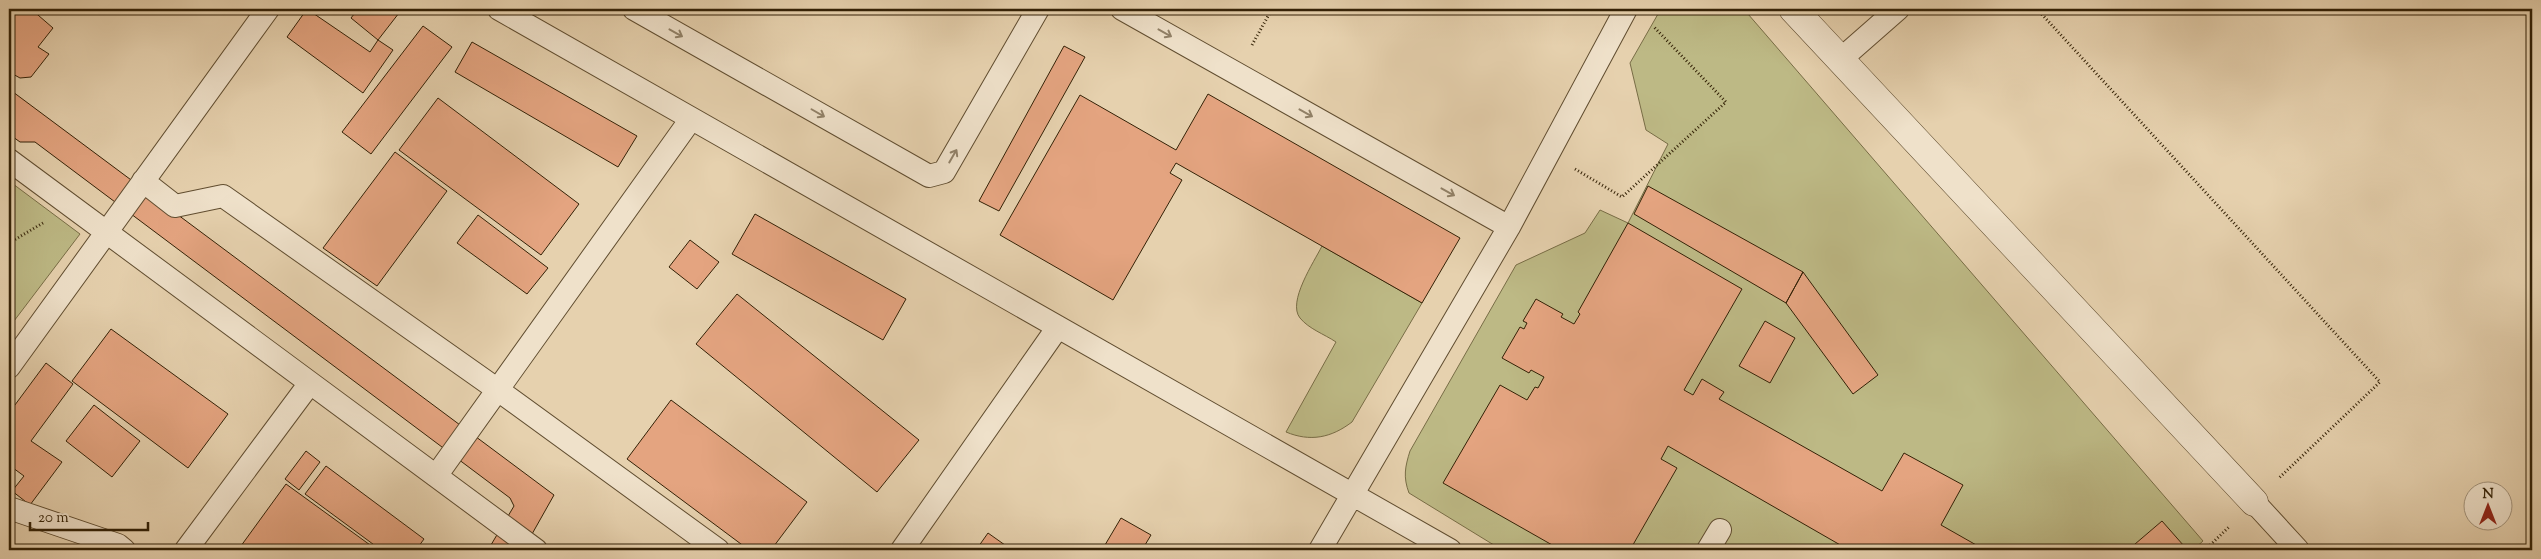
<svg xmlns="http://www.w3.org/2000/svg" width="2541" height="559" font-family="'Sorts Mill Goudy',serif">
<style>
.green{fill:#bdb985;stroke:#786d46}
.building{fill:#e4a480;stroke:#332106}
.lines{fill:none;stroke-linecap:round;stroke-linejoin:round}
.lane-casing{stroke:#604d30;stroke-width:24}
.street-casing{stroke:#604d30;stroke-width:29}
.path{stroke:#332106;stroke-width:3;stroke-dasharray:1 2.5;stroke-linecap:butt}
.lane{stroke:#efe1ca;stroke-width:22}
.street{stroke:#efe1ca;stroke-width:28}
.oneway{stroke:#918168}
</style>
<rect width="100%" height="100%" fill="#e6d1ae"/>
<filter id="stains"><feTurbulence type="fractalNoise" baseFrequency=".004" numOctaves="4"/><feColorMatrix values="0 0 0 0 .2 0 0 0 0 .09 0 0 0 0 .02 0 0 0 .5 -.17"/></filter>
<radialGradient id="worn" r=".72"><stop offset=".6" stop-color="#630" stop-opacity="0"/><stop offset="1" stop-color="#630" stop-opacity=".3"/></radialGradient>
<path class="green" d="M1664 9H1741L1748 14 2203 541 2193 550H1502L1409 493C1403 477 1405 467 1410 451L1516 265 1585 233 1600 210 1628 223 1668 144 1646 130 1630 63 1658 14Z
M9 181 80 234 14 321 9 318Z
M1322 246 1422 303 1352 422C1331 438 1310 442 1286 432L1336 342C1324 334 1309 329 1300 318 1287 302 1314 262 1322 246Z"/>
<path class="building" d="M9 9H31L53 28 38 47 49 54 31 77 20 78 11 73 9 76Z
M307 9 370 52 378 40 393 50 363 93 287 37Z
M358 9H393L399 13 378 40 351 18Z
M423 26 452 47 371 154 342 132Z
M472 42 637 136 618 167 455 72Z
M1064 46 1085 57 999 211 979 201Z
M9 89 554 495 523 550H488L514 506 510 498 35 142H20L9 134Z
M1208 94 1460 238 1422 303 1176 163 1170 173 1182 180 1113 300 1000 235 1080 95 1176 150Z
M438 98 579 204 541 255 399 150Z
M395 152 447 191 377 286 323 248Z
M1648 186 1803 272 1786 303 1634 214Z
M755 214 906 299 883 340 732 254Z
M478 215 548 268 527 294 457 243Z
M1628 223 1742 289 1684 390 1693 395 1702 379 1724 392 1719 399 1882 491 1904 453 1963 485 1941 525 1985 550H1849L1668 446 1661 459 1677 468 1630 550H1561L1443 483 1500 385 1527 400 1535 387 1538 388 1544 377 1531 370 1529 373 1502 358 1520 327 1524 329 1527 323 1523 321 1536 299 1563 314 1561 317 1574 324 1580 314 1578 312Z
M690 240 719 262 697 289 669 267Z
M1803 272 1878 375 1853 394 1786 303Z
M737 294 919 440 877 492 696 344Z
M1765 321 1795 338 1770 383 1739 366Z
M111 329 228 414 188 468 72 381Z
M46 363 73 384 31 441 62 462 30 505 12 491 24 476 9 465V413Z
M671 400 807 502 771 550H749L627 459Z
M94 405 140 441 112 477 66 441Z
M306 451 320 462 299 490 285 479Z
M326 466 424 539 416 550H381L305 494Z
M286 484 377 550H238Z
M1121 518 1151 535 1142 550H1102Z
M2162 521 2184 546 2179 550H2128Z
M988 533 1012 550H976Z"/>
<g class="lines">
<defs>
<path id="lane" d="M499 9 1450 550
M634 9 929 176 944 172 1038 9
M1122 9 1509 227
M1841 59 1898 9
M9 160 536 550
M143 181 175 206 223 196 498 390 718 550
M9 367 268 9
M436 476 691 119
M2254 502 2298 550
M9 508 118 545 124 550
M186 550 310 383
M902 550 1058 327
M1320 550 1509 227 1626 9
M1708 550 1720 530"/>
<path id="street" d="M1793 9 2254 502"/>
</defs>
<use href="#lane" class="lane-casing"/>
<use href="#street" class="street-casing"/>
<path class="path" d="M2037 9 2380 382 2279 478
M1252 45 1272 9
M1575 169 1622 197 1726 102 1653 26
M9 243 43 223
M2205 550 2230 526"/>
<use href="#lane" class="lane"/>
<use href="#street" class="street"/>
</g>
<defs><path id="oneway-shaft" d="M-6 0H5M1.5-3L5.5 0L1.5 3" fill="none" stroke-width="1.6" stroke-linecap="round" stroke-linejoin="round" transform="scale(1.25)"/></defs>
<g class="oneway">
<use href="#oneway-shaft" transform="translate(676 33) rotate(29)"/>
<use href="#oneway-shaft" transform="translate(1165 33) rotate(29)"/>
<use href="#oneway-shaft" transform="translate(818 113) rotate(30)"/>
<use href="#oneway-shaft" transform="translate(1306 113) rotate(29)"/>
<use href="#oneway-shaft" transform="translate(953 156) rotate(-60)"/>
<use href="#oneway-shaft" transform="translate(1448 192) rotate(29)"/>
</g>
<rect width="2541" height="559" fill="none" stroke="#e6d1ae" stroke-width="30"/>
<rect x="10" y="10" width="2521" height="539" fill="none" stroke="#332106" stroke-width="2.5"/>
<rect x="15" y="15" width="2511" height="529" fill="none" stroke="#332106"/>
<g transform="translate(2488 506)"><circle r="24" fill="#efe1ca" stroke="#a4947c"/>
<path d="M0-4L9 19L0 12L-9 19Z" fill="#8f2418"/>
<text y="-8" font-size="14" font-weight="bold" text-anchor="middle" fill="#332106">N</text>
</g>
<path d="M30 522v8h118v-8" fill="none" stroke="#332106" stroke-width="2.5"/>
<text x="38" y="522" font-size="15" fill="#332106" stroke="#efe1ca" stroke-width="4" paint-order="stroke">20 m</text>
<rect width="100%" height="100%" filter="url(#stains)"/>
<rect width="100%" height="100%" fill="url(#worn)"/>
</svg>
